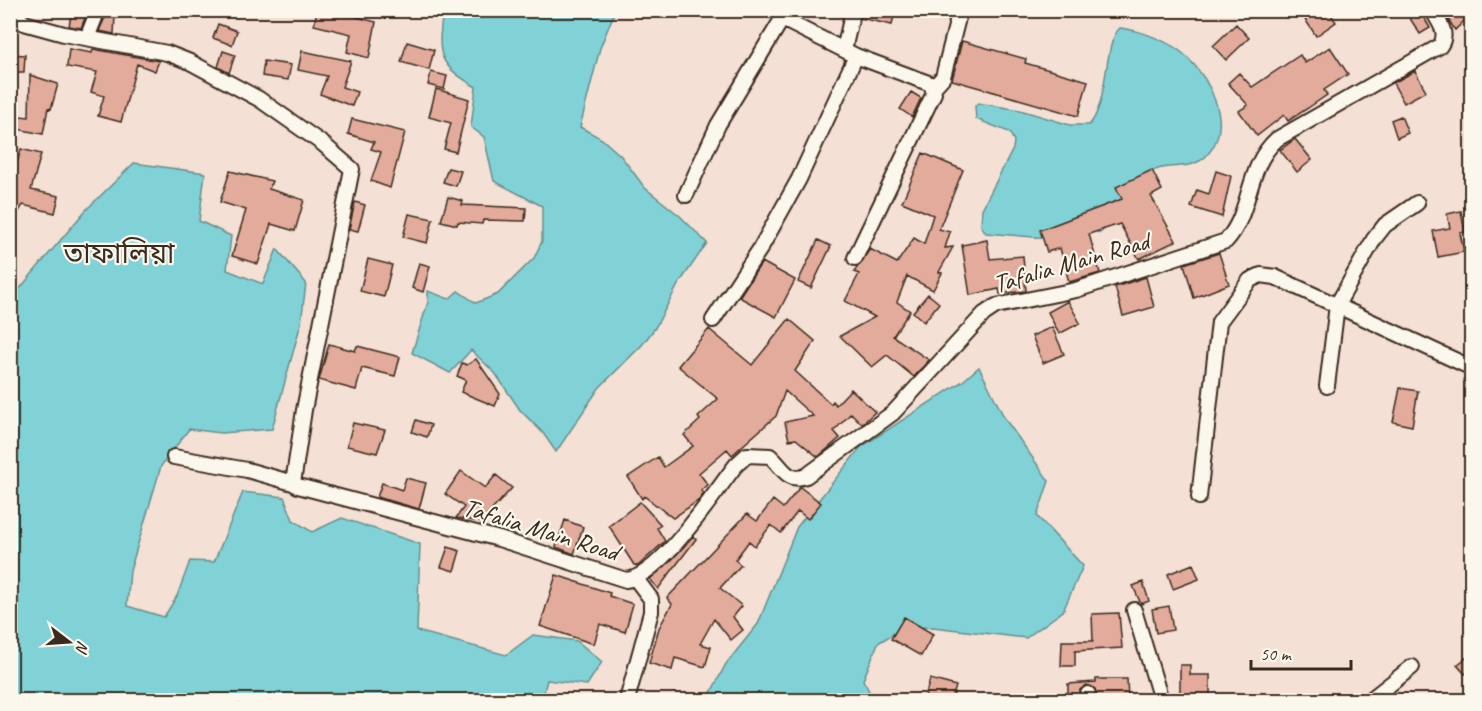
<svg xmlns="http://www.w3.org/2000/svg" width="1482" height="711" font-family="Caveat,'Noto Sans Bengali',sans-serif">
<style>
.water{fill:#81d2d7;stroke:#658f8d;stroke-width:1.5}
.building{fill:#e3ab9b;stroke:#3b2a1e;stroke-width:1.5}
.lines{fill:none;stroke-linecap:round;stroke-linejoin:round}
.street-casing{stroke:#3b2a1e;stroke-width:18}
.street{stroke:#fbf7ec;stroke-width:14}
.labels{text-anchor:middle;stroke-width:4.5;stroke-linejoin:round;paint-order:stroke}
.street-label{font-size:26px;fill:#3b2a1e;stroke:#fbf7ec}
.quarter-label{font-size:28px;fill:#3b2a1e;stroke:#fbf7ec}
</style>
<rect width="100%" height="100%" fill="#f4e0d4"/>
<filter id="ink" filterUnits="userSpaceOnUse"><feTurbulence type="fractalNoise" baseFrequency=".0167" numOctaves="2"/><feDisplacementMap in="SourceGraphic" scale="12" xChannelSelector="R" yChannelSelector="G"/><feConvolveMatrix kernelMatrix="1 2 1 2 8 2 1 2 1" color-interpolation-filters="sRGB"/></filter>
<g filter="url(#ink)">
<path class="water" d="M443 11H615L600 48 580 127 602 139 621 156 645 188 680 216 707 243 678 285 655 328 642 345 599 388 556 452 543 433 520 410 495 373 471 350 450 373 412 353 428 302V291L449 299 458 291 476 303 498 294 534 258 542 241V206L494 181 484 137 471 127 476 87C437 64 437 55 443 11Z
M1120 28C1140 30 1172 42 1187 57 1210 80 1234 124 1208 154 1192 173 1167 161 1149 173 1132 184 1118 219 1100 233L1086 228 1046 238 986 233 981 226 982 209 1013 149 1014 141 1009 132 976 119 975 106 978 103 1020 110 1070 125H1089C1109 105 1103 42 1120 28Z
M134 163 205 173 199 221 231 236 227 270 263 284 277 249 306 283 301 323 272 429 221 433 189 429 161 466 130 571 127 606 164 617 177 596 190 561 214 562 243 492 284 497 293 520 312 532 342 518 420 544 417 631 506 655 533 635 577 641 602 662 587 685 547 680 542 700H17L11 697V299L85 211Z
M979 367 1005 419 1049 481 1037 516 1083 566 1063 611 1026 638 933 627 903 628 878 643 863 680 874 700H707L726 664 758 624 797 527 861 447 963 381Z"/>
<path class="building" d="M72 10 87 13 81 28 69 26Z
M317 10H342L341 13 376 22 369 58 347 52 351 34 314 25Z
M862 10H895L892 25 860 18Z
M1299 10H1328L1336 22 1316 36Z
M1451 10H1472V13L1455 30 1446 16Z
M1420 11 1430 28 1420 34 1409 17Z
M106 15H115L114 34 99 31Z
M218 24 237 31 232 45 213 38Z
M1236 24 1249 38 1226 60 1213 46Z
M962 41 1026 59 1025 63 1088 81 1078 116 952 80Z
M407 42 434 50 429 70 401 62Z
M1330 47 1348 74 1324 90 1327 95 1308 108 1288 121 1284 115 1257 136 1239 111 1248 105 1228 83 1239 73 1252 87 1300 55 1305 63Z
M69 49 92 53 93 49 159 61 155 71 137 64 121 122 98 116 104 96 91 92 97 72 67 67Z
M223 51 235 55 229 73 218 67Z
M302 51 351 61 342 87 357 92 352 106 320 94 327 76 298 70Z
M10 54 25 55 24 72H10Z
M264 61 291 65 288 80 262 76Z
M1415 71 1426 91 1404 103 1393 83Z
M431 72 447 76 444 89 428 85Z
M30 75 58 84 51 109 48 108 43 134 17 129 20 116 29 117Z
M436 89 469 99 456 152 444 149 451 123 429 117Z
M911 92 921 98 912 117 900 109Z
M1401 116 1408 133 1397 138 1391 120Z
M352 119 405 132 390 188 371 181 381 152 371 149 374 142 348 134Z
M1295 139 1312 160 1297 172 1280 150Z
M21 149 41 154 31 190 59 196 55 213 23 205 10 225V187Z
M923 153 963 170 939 229 950 232 945 248 953 247 939 272 942 273 933 290 907 276 897 302 910 311 893 336 929 360 914 377 887 355 872 367 840 336 875 317 845 301 859 274 854 272 870 249 897 263 914 238 924 244 933 215 902 202Z
M448 168 461 171 456 186 443 182Z
M1152 170 1162 190 1151 196 1176 241 1139 259 1120 224 1089 234 1100 273 1069 282 1060 248 1047 252 1040 230 1122 199 1116 187Z
M230 171 272 181 269 189 304 200 295 231 271 224 258 264 232 256 246 210 220 202Z
M1216 171 1231 176 1222 217 1191 207 1197 190 1209 194Z
M448 197 463 201 462 205 526 208 525 221 483 220 482 224 458 222 457 225 441 221Z
M355 202 365 205 358 231 349 229Z
M1461 211 1465 232 1460 233 1464 252 1438 257 1433 231 1450 228 1447 214Z
M409 214 433 219 427 243 403 237Z
M818 240 831 246 811 288 798 282Z
M987 240 990 259 1023 256 1026 291 1000 294 999 289 970 295 962 245Z
M1219 253 1229 284 1194 298 1184 264Z
M368 259 392 265 384 297 360 291Z
M762 262 795 280 776 317 739 297Z
M419 263 430 266 423 292 412 288Z
M1146 277 1154 307 1123 316 1115 287Z
M928 294 939 303 924 322 913 312Z
M1068 301 1080 323 1059 334 1048 312Z
M789 319 815 341 795 371 831 404 833 401 836 405 851 389 875 412 862 424 851 413 834 431 840 438 818 457 796 439 789 440 785 422 813 416 785 391 776 416 732 455 727 449 699 473 708 485 701 491 704 493 699 500 673 518 644 496 642 499 628 477 658 457 664 467 693 446 684 435 700 420 698 417 718 399 678 366 709 329 752 365Z
M1052 327 1064 354 1043 363 1032 336Z
M329 344 355 351 357 346 400 357 395 376 362 368 356 390 319 380Z
M476 359 500 394 495 406 461 392 466 380 457 376 462 363 467 365Z
M1400 388 1418 391 1412 426 1393 422Z
M416 420 431 425 427 437 412 432Z
M353 423 385 430 377 453 347 446Z
M461 471 485 488 496 475 512 488 481 522 456 518 464 507 445 494Z
M406 478 426 483 419 509 377 497 382 483 402 490Z
M800 487 821 503 808 519 798 511 781 533 771 525 755 546 749 541 735 560 741 565 720 588 742 606 733 617 743 630 731 640 714 619 700 644 711 647 705 667 675 658 672 670 649 663 659 628 672 604 667 598 747 514 757 521 773 500 783 508Z
M640 502 661 525 657 528 665 541 638 566 634 565 609 526Z
M565 520 583 527 574 554 556 547Z
M693 536 696 539 658 589 650 579Z
M448 547 460 551 454 571 441 567Z
M1193 564 1199 579 1173 589 1168 574Z
M556 575 610 593 609 596 633 604 625 632 600 624 594 644 540 626Z
M1143 582 1149 601 1141 604 1133 586Z
M1169 606 1173 630 1156 633 1152 609Z
M1119 613 1122 648 1075 651V666H1061L1062 641H1093L1092 614Z
M904 617 933 634 921 656 891 639Z
M1472 653V669L1465 674 1457 665Z
M1180 665H1190V675H1210V700H1180Z
M930 679 956 686 952 700H924Z
M1096 679H1127L1128 700H1098L1095 689 1087 685 1080 690V700H1068V684L1096 682Z"/>
<g class="lines">
<defs>
<path id="street" d="M12 10 24 23 64 34 167 53 190 62 259 99 323 144 352 169 304 410 293 483 298 486 499 539 626 580C660 577 714 493 736 465L747 455 770 456C783 467 787 483 806 476L893 413 984 314 996 306 1076 290 1226 241C1253 211 1245 168 1277 139L1440 46C1449 33 1439 22 1432 10
M87 38 98 10
M844 50 853 10
M934 87 943 77 960 10
M686 195 718 125 782 19
M855 258 934 93 931 84 856 56
M713 320 760 249 799 179 856 56 782 19V10
M1327 386 1337 305 1374 239 1385 225 1417 203
M174 457 247 470 293 483
M1199 497 1219 322 1250 280 1261 275 1275 277 1472 368
M1134 610 1161 700
M1088 694 1089 700
M627 700 651 612V599L636 579
M1370 700 1412 667"/>
</defs>
<use href="#street" class="street-casing"/>
<use href="#street" class="street"/>
</g>
</g>
<g class="labels">
<g class="street-label">
<text transform="translate(1071 262) rotate(-16)" y="9">Tafalia Main Road</text>
<text transform="translate(541 529) rotate(17)" y="9">Tafalia Main Road</text>
</g>
<g class="quarter-label">
<text x="119" y="263">তাফালিয়া</text>
</g>
</g>
<rect width="1482" height="711" fill="none" stroke="#fbf7ec" stroke-width="36"/>
<rect x="18" y="18" width="1446" height="675" fill="none" stroke="#3b2a1e" stroke-width="2" filter="url(#ink)"/>
<g transform="translate(69 642) rotate(107)" stroke="#fbf7ec" stroke-width="4.5" paint-order="stroke">
<path d="M0-4.5L10 22L0 15L-10 22Z" fill="#3b2a1e"/>
<text y="-9" font-size="16" font-weight="bold" text-anchor="middle" fill="#3b2a1e">N</text>
</g>
<path d="M1251 660v9h100v-9" fill="none" stroke="#3b2a1e" stroke-width="3"/>
<text x="1260" y="660" font-size="18" fill="#3b2a1e" stroke="#fbf7ec" stroke-width="4.5" paint-order="stroke">50 m</text>
</svg>
